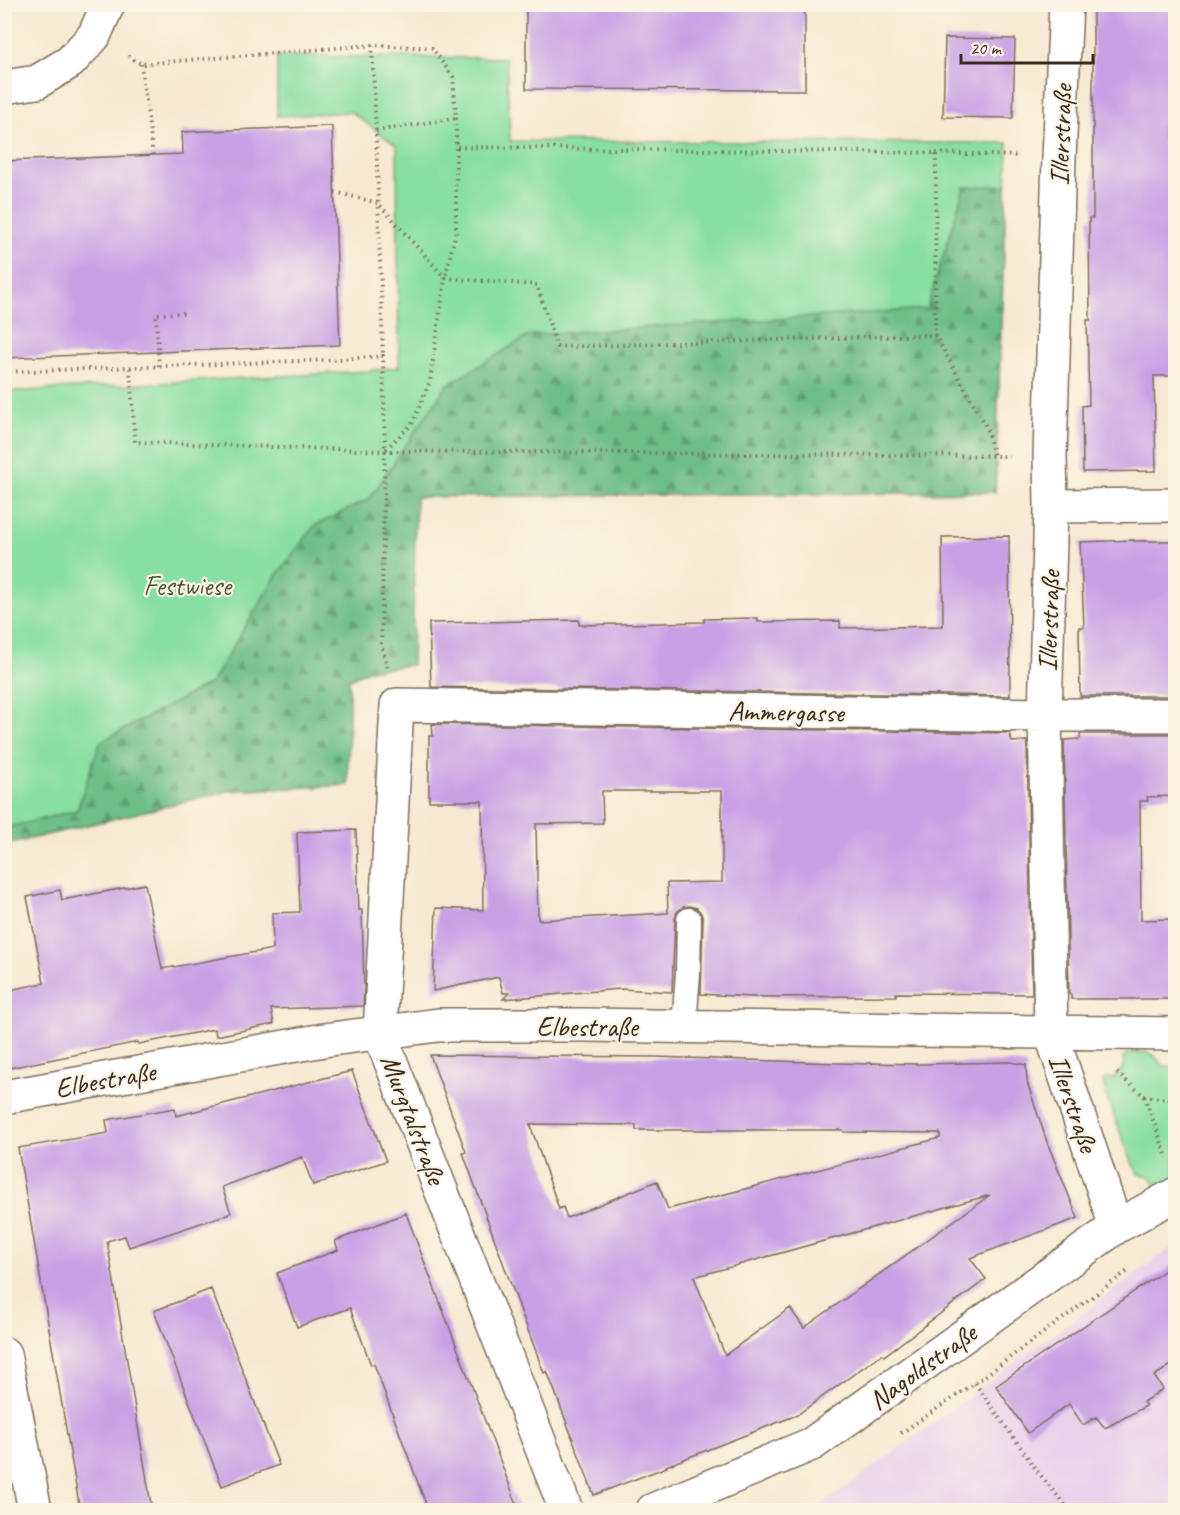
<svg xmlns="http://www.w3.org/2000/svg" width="1180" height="1515" font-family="Caveat,sans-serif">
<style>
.built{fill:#ead1ec}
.green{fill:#87dfa2;stroke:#618460;stroke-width:1.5}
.forest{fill:url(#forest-firs);stroke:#547453;stroke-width:1.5}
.building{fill:#c8a0e5;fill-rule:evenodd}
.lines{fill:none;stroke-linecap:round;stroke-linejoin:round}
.lane-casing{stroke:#7d6d5d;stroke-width:27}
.street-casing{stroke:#7d6d5d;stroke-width:36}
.path{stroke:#7d6d5d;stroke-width:4;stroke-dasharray:1.5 4.5;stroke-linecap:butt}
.lane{stroke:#fff;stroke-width:24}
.street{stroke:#fff;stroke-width:33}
.labels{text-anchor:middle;stroke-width:4.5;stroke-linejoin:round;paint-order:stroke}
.street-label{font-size:28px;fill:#3b2a1e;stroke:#fcf5e5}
.park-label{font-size:28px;fill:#4e573f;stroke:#fcf5e5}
</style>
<defs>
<pattern id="forest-firs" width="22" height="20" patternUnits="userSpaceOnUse" patternTransform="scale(1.5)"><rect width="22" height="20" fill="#6dbe88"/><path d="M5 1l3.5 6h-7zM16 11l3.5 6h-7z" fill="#5b9b6f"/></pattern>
</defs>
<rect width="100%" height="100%" fill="#fcf5e5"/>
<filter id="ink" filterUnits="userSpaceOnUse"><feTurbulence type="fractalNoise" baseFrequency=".0167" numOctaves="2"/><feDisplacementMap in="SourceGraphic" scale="12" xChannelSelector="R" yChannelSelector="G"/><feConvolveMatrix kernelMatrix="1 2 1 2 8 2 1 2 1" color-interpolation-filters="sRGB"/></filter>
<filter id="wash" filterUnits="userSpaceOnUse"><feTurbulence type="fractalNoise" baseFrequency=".008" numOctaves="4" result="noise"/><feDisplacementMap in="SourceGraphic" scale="24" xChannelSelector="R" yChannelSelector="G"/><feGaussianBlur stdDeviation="1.35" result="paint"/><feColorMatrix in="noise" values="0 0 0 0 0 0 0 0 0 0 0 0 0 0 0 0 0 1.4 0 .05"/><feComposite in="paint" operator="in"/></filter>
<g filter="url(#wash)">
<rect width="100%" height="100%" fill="#f7e9d1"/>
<path class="built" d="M1175 1245V1510H821L819 1507Z"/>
<path class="green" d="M277 56 506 58 510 141 1008 143 995 492 416 497 368 670 349 679 348 785 228 791 5 845V392L368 371 399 367 397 146 351 112 277 116Z
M1144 1052 1153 1054 1163 1066H1175V1182L1161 1190 1150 1176 1139 1174 1133 1165 1106 1095 1103 1081 1107 1078 1113 1079 1125 1065 1123 1059 1126 1054Z"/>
<path class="forest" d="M1006 185 995 492 416 497 412 665 368 670 349 679 348 785 228 791 5 845V828L77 810 100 742 211 683 276 576 314 526 369 499 447 385 530 335 927 309 964 187Z"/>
<g id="blocks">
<path class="building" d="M526 4H805V90L526 89Z
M1093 4H1174L1173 218H1176V287H1172L1173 376H1154L1156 471 1083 472 1082 406 1089 405 1087 320H1090L1089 218H1093Z
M945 38 1015 39 1013 118 943 117Z
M332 126 340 345 4 358V161L183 154 182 132Z
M1009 536 1010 696 431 687 429 623 579 620V625L704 622V619L758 618V622L840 621V628L943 626 942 537Z
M1134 540V541H1176V696H1080L1079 627H1084L1080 542Z
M432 724 1010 733 1012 742 1027 741 1032 994 896 993V996L751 997 701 994 703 920 701 913 697 908 689 906 683 907 677 912 675 919 672 992 620 989 503 999 509 993H503L499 977 433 991 436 908 483 910 482 801H429V736H433ZM602 791H722V882L667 883 668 913 538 920 536 824 603 823Z
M1080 734H1176V796L1147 797 1148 801H1140L1141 920 1173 919 1174 999H1071V994H1069L1064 740 1080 739Z
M356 830 359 910H362L364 988 363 1006 271 1009 274 1024 216 1036 215 1029 139 1044 138 1042 4 1069V991L44 983 27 897 60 890 62 900 145 884 162 969 273 949 272 913 300 912 297 832Z
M430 1055 655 1057 867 1064V1063L921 1064 1010 1062 1026 1065 1027 1082 1047 1142 1078 1218 970 1258 986 1279 884 1356 882 1354 797 1415 666 1466 667 1467 594 1495 547 1371 544 1373 509 1279 463 1153 466 1152ZM530 1124 636 1125V1130H843L844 1132 940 1133V1138L668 1209 657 1181 567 1218 563 1207 559 1209ZM990 1195 804 1328 790 1308 725 1355 694 1277Z
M352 1071 386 1161 313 1185 302 1157 222 1187 231 1213 129 1247 125 1236 107 1241 152 1510H80L18 1148 108 1133 106 1120 175 1108 176 1116Z
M406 1213 410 1224 519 1510H428L374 1364 371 1365 350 1308 297 1327 277 1273 338 1250 335 1241Z
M1176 1263V1362L1154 1376 1163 1389 1143 1402 1146 1406 1105 1428 1096 1417 1083 1425 1069 1404 1028 1433 996 1386Z
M211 1289 279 1465 222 1486 154 1311Z"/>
</g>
</g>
<g filter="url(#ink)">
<use href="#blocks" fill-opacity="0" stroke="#7d6d5d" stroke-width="1.5"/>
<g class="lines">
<defs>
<path id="lane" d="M684 1027 688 973 689 920"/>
<path id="street" d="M1066 4 1059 158 1050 456 1051 506 1045 715 1051 1033 1116 1227
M4 87 37 82 70 62 94 36 108 4
M1051 506 1176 505
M4 1097 324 1040 438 1025H585L1176 1034
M4 1354 35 1510
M566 1510 380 1034 397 705 1045 715H1176
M653 1510 812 1444 1116 1227 1176 1194"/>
</defs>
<use href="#lane" class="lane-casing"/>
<use href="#street" class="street-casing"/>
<path class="path" d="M372 45 376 131 383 356
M128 56 141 64 372 45 432 48 453 77 456 118V231L445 278 537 285 557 347 935 335 936 153 457 147
M141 64 153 155
M376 131 456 118
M936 153 1019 156
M335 192 378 203 445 278 430 381 412 424 385 450
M935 335 986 426 994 456
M159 366 156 314 184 313
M130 368 135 442 385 451 1010 456
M4 372 329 360 383 356 385 451 381 645 388 668
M1117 1073 1144 1096 1167 1157
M1144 1096 1176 1100
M975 1383 1038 1472 1069 1510
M901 1433 975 1383 1129 1270"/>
<use href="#lane" class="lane"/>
<use href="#street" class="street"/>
</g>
</g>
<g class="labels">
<g class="street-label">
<text transform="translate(1060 135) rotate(-88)" y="10">Illerstraße</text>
<text transform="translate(1048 621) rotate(-88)" y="10">Illerstraße</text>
<text transform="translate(786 711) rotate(1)" y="10">Ammergasse</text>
<text x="587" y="1036">Elbestraße</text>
<text transform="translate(105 1079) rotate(-10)" y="10">Elbestraße</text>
<text transform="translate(1074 1103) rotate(71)" y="10">Illerstraße</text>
<text transform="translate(414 1119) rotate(69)" y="10">Murgtalstraße</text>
<text transform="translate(922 1366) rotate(-36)" y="10">Nagoldstraße</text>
</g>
<g class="park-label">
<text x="187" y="595">Festwiese</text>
</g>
</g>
<rect width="1180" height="1515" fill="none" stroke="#fcf5e5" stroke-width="24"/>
<path d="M961 54v9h132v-9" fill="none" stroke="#3b2a1e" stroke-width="3"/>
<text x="970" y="54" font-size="18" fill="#3b2a1e" stroke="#fcf5e5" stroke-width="4.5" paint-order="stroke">20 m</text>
</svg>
